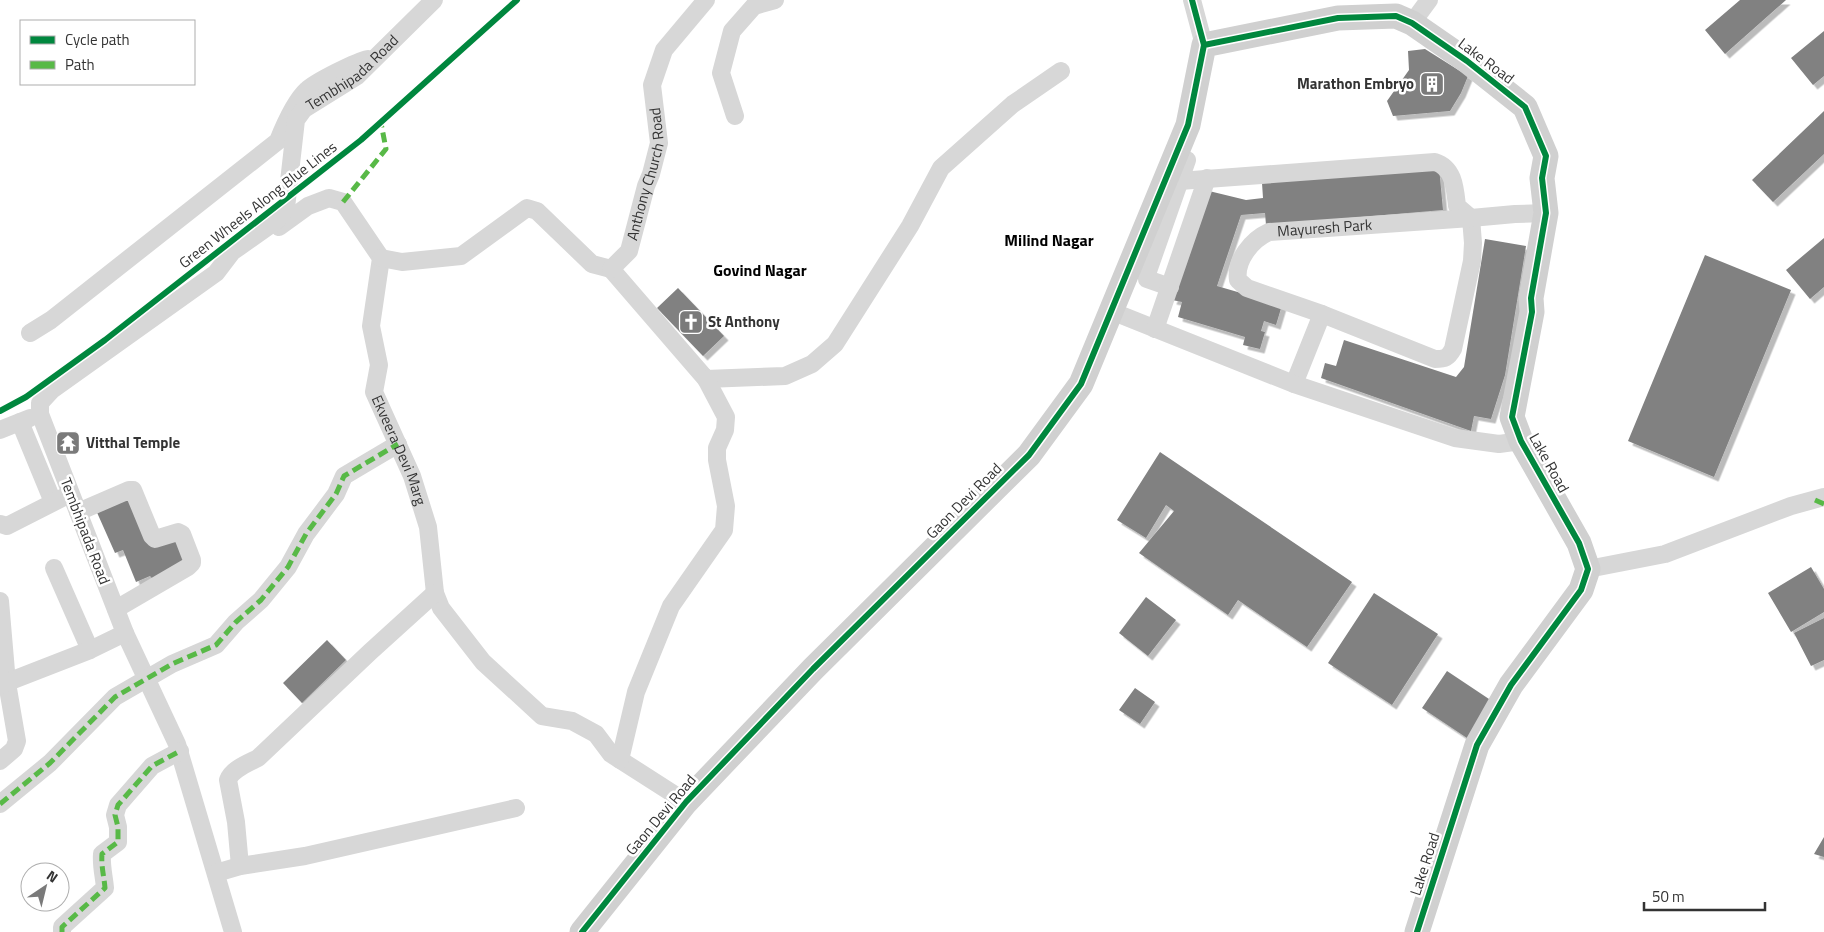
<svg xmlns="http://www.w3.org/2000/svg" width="1824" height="932" font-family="'Titillium Web',sans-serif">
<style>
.building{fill:#818181;filter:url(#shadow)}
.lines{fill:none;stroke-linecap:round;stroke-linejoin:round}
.street{stroke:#d7d7d7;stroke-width:18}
.secondary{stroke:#d0d0d0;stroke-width:25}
.quiet{stroke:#58b947;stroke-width:5;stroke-dasharray:10 5;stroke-linecap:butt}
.cycleway-casing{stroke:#fff;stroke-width:9}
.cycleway{stroke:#00873e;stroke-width:6}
.labels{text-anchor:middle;stroke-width:5;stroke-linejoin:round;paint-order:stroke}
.street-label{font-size:15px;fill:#333;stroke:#fff}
.poi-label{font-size:15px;font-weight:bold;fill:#333;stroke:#fff;text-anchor:start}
.neighbourhood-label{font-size:16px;font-weight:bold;fill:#000;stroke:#fff}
</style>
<defs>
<filter id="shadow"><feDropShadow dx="4.5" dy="4.5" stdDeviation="0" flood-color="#0004"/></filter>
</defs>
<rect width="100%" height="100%" fill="#fff"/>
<path class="building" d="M1740 0H1786L1725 54 1705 30Z
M1824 31V76L1813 85 1791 58Z
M1425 49 1468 76 1461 93 1450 111 1393 116 1387 101 1409 70 1408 51Z
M1824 111V154L1773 202 1752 180Z
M1439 167 1443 210 1266 225 1265 213 1241 215 1217 286 1282 305 1276 325 1264 321 1261 331 1265 332 1260 349 1243 345 1245 337 1178 317 1182 302 1172 300 1209 191 1246 200 1263 198 1262 183Z
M1824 238V287L1810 299 1786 270Z
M1485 239 1526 246 1505 375 1491 419 1474 416 1471 431 1321 378 1325 363 1336 366 1344 340 1456 377 1464 367Z
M1705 255 1791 290 1714 477 1628 441Z
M678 288 724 336 703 356 657 308Z
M1160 452 1352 582 1307 647 1238 600 1228 615 1139 553 1174 511 1166 505 1146 538 1117 520Z
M130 493 153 546 178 536 189 562 157 584 150 576 136 582 123 550 115 553 95 508Z
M1811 567 1824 589V612L1791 632 1768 593Z
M1374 593 1438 634 1392 705 1328 663Z
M1146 597 1176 620 1148 656 1119 633Z
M1824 618V660L1811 666 1794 633Z
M327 640 346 660 302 703 283 683Z
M1447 671 1495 703 1470 740 1422 708Z
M1135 688 1155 702 1140 724 1119 710Z
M1824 837V857L1814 854Z"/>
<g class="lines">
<g class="street">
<path d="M1192 0 1204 45"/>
<path d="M1412 23 1429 0"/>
<path d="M735 116 721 73 732 31 754 6 775 0"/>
<path d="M1166 182 1435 162C1454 168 1455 188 1457 206L1471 218 1473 243 1472 261 1453 349C1448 358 1445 359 1435 359L1322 314 1294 384"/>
<path id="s1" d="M279 227 308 206 329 198 343 202 381 258 371 326 379 365 374 392 412 476 428 527 435 593 441 608 483 662 542 716 572 721 596 734 611 754 686 802"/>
<path d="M381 258 402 262 461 256 527 208 537 211 592 264 611 269"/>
<path d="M611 269 706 379 785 376 812 364 835 344 910 226 941 168 1013 104 1061 71"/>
<path id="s2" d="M611 269 629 251 646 186 651 174 659 143 652 85 664 50 706 0"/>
<path d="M1170 287 1147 279V274L1187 160"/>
<path d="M1111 311 1294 384 1455 438 1499 444 1521 441"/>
<path id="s3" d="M1322 314 1247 288 1238 280C1235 261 1251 240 1269 232L1471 218 1515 214 1546 213"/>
<path d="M1155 329 1207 178"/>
<path d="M30 333 51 320 278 141C284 126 295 101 307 90 315 82 357 61 368 59"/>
<path d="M20 422 53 502"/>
<path d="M0 430 30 418"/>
<path d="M78 512 129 490H133L152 536 155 539 178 532 182 534 192 560V563L188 567 116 609"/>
<path d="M0 524 7 526 64 497"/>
<path d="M54 568 90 650"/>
<path d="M1588 569 1665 554 1791 506 1824 497"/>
<path d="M0 601 7 683 17 741 14 749 0 761"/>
<path d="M125 633 177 744 233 932"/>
<path id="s4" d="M0 685 90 650 125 633 40 414V403L52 390 216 273 232 252 276 221 286 208 296 120 304 109 357 76 434 0"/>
<path d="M620 760 636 692 671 606 724 530 726 506 717 460V448L725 430 726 417 706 379"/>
<path d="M0 804 50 763 115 697 172 664 216 645 236 622 261 600 288 567 306 534 336 494 344 476 398 444"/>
<path d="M240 866 236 822 228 780C232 769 248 763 258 758L370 652 435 593"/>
<path d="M216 873 240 866 305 856 516 808"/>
<path d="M62 932V927L105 888C104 876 101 866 102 854L118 842V827L115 815 118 805 152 766 180 751"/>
</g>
<path class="secondary" d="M582 932 686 802 813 669 1029 455 1081 384 1188 125 1204 45 1338 18 1396 16 1412 23 1467 61 1525 107 1546 156 1542 178 1546 213 1531 298 1532 312 1512 417 1521 441 1579 543 1588 569 1581 590 1511 685 1477 745 1417 932"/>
<path class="quiet" d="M343 202 386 149 381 123
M1815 500 1824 504
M0 804 50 763 115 697 172 664 216 645 236 622 261 600 288 567 306 534 336 494 344 476 398 444
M62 932V927L105 888C104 876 101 866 102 854L118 842V827L115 815 118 805 152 766 180 751"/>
<defs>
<path id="cycleway" d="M1204 45 1338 18 1396 16 1412 23 1467 61 1525 107 1546 156 1542 178 1546 213 1531 298 1532 312 1512 417 1521 441 1579 543 1588 569 1581 590 1511 685 1477 745 1417 932
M0 411 26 397 105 340 361 140 517 0
M582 932 686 802 813 669 1029 455 1081 384 1188 125 1204 45 1192 0"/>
</defs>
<use href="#cycleway" class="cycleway-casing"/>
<use href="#cycleway" class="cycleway"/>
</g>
<defs>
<symbol id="building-square" viewBox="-11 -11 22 22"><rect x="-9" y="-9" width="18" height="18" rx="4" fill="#7a7a7a" stroke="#fff"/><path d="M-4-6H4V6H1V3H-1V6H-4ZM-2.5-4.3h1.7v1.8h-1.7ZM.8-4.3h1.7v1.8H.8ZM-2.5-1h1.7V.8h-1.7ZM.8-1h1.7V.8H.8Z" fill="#fff"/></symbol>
<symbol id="church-square" viewBox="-11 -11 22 22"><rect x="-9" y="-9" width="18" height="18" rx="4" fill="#7a7a7a" stroke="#fff"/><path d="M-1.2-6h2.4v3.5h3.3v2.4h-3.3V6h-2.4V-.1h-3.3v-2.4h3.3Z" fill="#fff"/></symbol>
<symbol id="temple-square" viewBox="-11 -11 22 22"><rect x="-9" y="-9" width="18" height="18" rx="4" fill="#7a7a7a" stroke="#fff"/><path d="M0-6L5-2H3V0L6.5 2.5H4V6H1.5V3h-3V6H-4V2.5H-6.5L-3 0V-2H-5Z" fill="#fff"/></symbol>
</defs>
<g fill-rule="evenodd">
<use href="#building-square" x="1418" y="70" width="28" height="28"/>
<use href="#church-square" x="677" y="308" width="28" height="28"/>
<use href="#temple-square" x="54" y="429" width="28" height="28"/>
</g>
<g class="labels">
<g class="street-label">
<text transform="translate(1486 61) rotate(37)" y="5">Lake Road</text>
<text dy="5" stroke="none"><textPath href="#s4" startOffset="860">Tembhipada Road</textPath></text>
<text dy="5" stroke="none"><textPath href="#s2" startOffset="105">Anthony Church Road</textPath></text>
<text transform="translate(258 205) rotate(-38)" y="5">Green Wheels Along Blue Lines</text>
<text dy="5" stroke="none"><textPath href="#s3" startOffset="208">Mayuresh Park</textPath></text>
<text dy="5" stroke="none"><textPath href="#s1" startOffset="340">Ekveera Devi Marg</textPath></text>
<text transform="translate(1549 463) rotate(61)" y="5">Lake Road</text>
<text transform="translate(964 501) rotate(-45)" y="5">Gaon Devi Road</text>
<text transform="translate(85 531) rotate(69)" y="5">Tembhipada Road</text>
<text transform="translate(661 815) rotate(-50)" y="5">Gaon Devi Road</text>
<text transform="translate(1425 864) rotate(-72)" y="5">Lake Road</text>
</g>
<g class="poi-label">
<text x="1414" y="89" text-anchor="end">Marathon Embryo</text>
<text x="708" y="327">St Anthony</text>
<text x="86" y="448">Vitthal Temple</text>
</g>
<g class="neighbourhood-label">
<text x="1049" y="246">Milind Nagar</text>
<text x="760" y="276">Govind Nagar</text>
</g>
</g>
<rect x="20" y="20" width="175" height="65" fill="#ffffff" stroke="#adadad"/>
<rect x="30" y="36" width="25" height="8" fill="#00873e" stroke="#adadad"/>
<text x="65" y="45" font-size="15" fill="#333333">Cycle path</text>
<rect x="30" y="61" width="25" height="8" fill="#58b947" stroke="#adadad"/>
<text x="65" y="70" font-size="15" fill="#333333">Path</text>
<g transform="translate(45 887) rotate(35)"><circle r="24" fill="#ffffff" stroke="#adadad"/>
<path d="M0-4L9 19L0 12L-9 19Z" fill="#7a7a7a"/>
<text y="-8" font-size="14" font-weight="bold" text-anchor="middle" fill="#333333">N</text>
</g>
<path d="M1644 902v8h121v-8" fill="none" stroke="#333333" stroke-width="2.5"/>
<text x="1652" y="902" font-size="15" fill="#333333" stroke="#ffffff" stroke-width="4" paint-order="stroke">50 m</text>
</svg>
